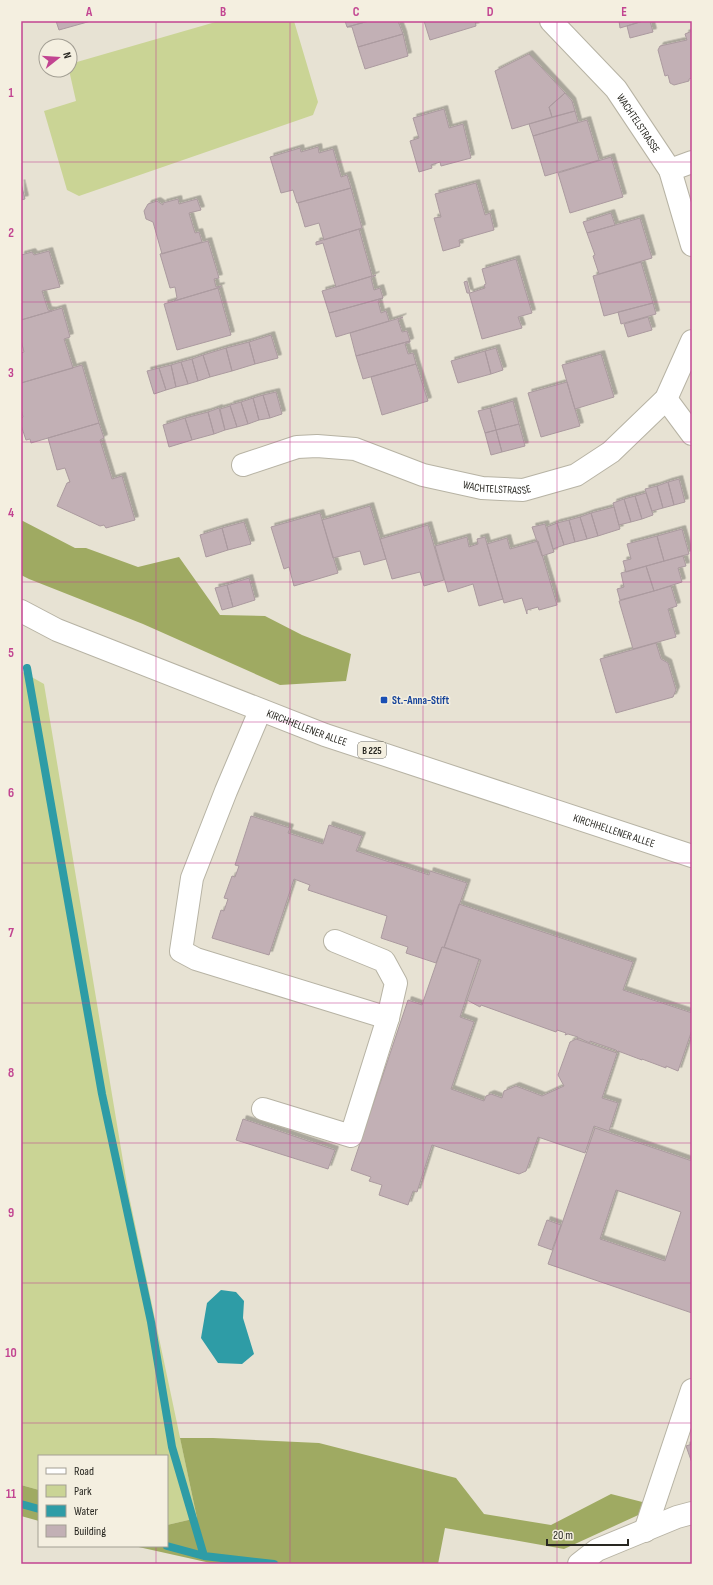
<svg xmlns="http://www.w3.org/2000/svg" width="713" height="1585" font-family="'Sofia Sans Condensed',sans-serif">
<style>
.green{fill:#cad495}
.forest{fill:#9faa62}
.water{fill:#2e9ca6}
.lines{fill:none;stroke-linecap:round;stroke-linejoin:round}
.stream{stroke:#2e9ca6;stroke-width:8}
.building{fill:#c2b0b5;stroke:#ab9a9f;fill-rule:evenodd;filter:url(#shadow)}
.minor-casing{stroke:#b7b3a4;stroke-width:24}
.major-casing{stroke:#b7b3a4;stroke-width:24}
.minor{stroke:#fff;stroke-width:22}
.major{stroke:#fff;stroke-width:22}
.grid{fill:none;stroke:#c24491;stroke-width:1;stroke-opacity:0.55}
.transit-dot{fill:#1a4fb4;stroke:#f4efe0;stroke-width:1.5}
.labels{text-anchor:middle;stroke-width:3;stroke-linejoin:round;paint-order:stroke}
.shield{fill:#f4efe0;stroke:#66645b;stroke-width:1}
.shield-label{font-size:10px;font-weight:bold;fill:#292822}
.street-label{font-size:11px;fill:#292822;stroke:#f4efe0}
.transit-label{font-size:11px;font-weight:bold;fill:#164399;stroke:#f4efe0;text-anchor:start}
.neatline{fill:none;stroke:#c24491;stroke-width:1.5}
.grid-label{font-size:13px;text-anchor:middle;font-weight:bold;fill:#c24491}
</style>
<defs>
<filter id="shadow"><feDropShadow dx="3.5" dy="-3.5" stdDeviation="0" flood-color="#0004"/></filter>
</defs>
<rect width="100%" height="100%" fill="#e7e2d3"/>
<path class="green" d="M219 21H294L318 102 313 115 79 196 67 190 44 111 76 101 69 70 70 64Z
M21 671 44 684 128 1191 197 1518 167 1525V1456H39V1490L21 1485Z"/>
<path class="forest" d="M21 520 75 548H86L138 567 179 557 220 615 265 616 302 635 351 654 346 681 280 685 143 624 29 579 21 575Z
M180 1438H213L319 1443 456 1478 484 1514 551 1525 611 1494 658 1506 564 1549 445 1528 438 1564H215L134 1546H167V1525L197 1518Z
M21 1485 39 1490V1521L21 1516Z"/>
<path class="water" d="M221 1290 236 1292 244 1301 243 1318 254 1354 242 1364 218 1363 201 1338 207 1303Z"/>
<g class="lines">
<path class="stream" d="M27 668 102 1094 151 1322 172 1447 204 1556 274 1564
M21 1504 39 1509
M167 1546 204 1556"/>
</g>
<path class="building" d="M56 21H91L59 30Z
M345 21H369L347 27Z
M369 21H398L403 34 358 47 352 27H347Z
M424 21H475L476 26 430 40Z
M619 21H643L620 28Z
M643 21H650L653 32 630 38 627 26Z
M692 31V78L689 79V81L674 85 670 83 668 75 665 76 658 50 660 46 687 40 685 34Z
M403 34 408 56 365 69 358 47Z
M529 54 565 93 549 107 552 117 512 129 495 71Z
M565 93 572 101 575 111 552 117 549 107Z
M444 109 449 128 463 124 471 158 441 166 440 162 431 165 432 168 419 172 410 141 419 138 413 118Z
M575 111 578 122 533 136 529 124Z
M587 120 599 160 545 176 533 136Z
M318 147 319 153 333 149 341 177 347 175 351 188 297 203 293 190 281 193 270 157 300 148 301 152Z
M611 157 623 197 570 213 558 173Z
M21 183 25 199 21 200Z
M476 183 485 215 490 213 494 230 459 240 460 246 443 251 434 218 441 217 435 194Z
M351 188 362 228 324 240 319 223 305 227 298 203Z
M178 199 179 204 197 199 201 210 189 213 195 233 199 232 202 242 162 254 153 222 146 219 144 211 148 204 157 201 163 205V203Z
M611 213 615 225 587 233 583 222Z
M640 218 652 258 599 274 593 256 595 255 587 233Z
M359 229 372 276 336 287 323 243 316 245V242Z
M208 241 219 278 214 279 216 287 221 286V287L174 301 177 298 175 287 170 288 160 254Z
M49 251 60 287 42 291 48 310 52 311 21 320V255L32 252 34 255Z
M516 259 532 313 518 317 522 328 482 339 469 293H467L464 282 467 281 470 293 485 288 484 285 486 284 482 269Z
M641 262 653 303 604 316 593 276Z
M376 275 371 278 374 290 380 288 383 298 329 313 322 291Z
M218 288 231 335 177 350 164 304Z
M383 298 378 301 381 313 386 311 389 321 336 337 329 313Z
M653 303 656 314 621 324 618 312Z
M62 308 70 337 64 339 73 368 21 383V353L24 352 21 340V320Z
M403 317 398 320 402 332 407 331 410 341 356 356 350 333Z
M648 317 652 330 628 337 624 324Z
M271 335 278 358 255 364 249 342Z
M410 341V342L405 344 408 354 413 353 416 364 363 379 356 356Z
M249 342 255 364 232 371 226 348Z
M226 348 232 371 210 377 203 355Z
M496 348 503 370 491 374 485 351Z
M485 351 491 374 458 383 451 361Z
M601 354 614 397 575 409 562 365Z
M203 355 210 377 198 381 192 359Z
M192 359 198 381 188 384 181 362Z
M181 362 188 384 176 387 171 365Z
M416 364 428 401 382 415 371 377Z
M82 365 99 423 31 443 30 439 26 440 21 425V419L23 417 21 409V383Z
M171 365 176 387 166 390 159 368Z
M159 368 166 390 154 394 147 371Z
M567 382 580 426 541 437 528 393Z
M276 392 282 414 270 418 263 395Z
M263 395 270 418 259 420 253 398Z
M253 398 259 420 248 424 241 402Z
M513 401 519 424 496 430 490 408Z
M241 402 248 424 237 427 230 405Z
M230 406 237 427 225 430 220 409Z
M219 408 225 430 214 434 208 412Z
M490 408 496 430 485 433 478 411Z
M208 412 214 434 192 440 185 418Z
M185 418 192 440 169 447 163 425Z
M99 423 104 438 100 440 112 479 122 476 135 520 106 528 104 525 100 526 57 506 67 483 70 482 65 468 57 470 48 438Z
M519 424 525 446 502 452 496 430Z
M496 430 502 452 491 455 485 433Z
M679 479 685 502 674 505 668 482Z
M668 482 674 505 663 508 657 486Z
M657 486 663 508 652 511 645 489Z
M646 493 653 515 642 519 635 496Z
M635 496 642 519 631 522 624 499Z
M624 499 631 522 619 525 613 503Z
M370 506 386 559 364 565 360 551 333 558 322 520Z
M614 507 620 529 598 536 591 513Z
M320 513 338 573 294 586 289 567 284 569 271 527Z
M591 513 598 536 587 539 580 517Z
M580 517 587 539 575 542 569 520Z
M569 520 575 542 564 545 557 523Z
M244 522 251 544 228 550 222 528Z
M557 523 564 545 553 549 547 527Z
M545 524 554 552 542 556 532 527Z
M428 525 444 580 424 586 420 572 392 579 380 539Z
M222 528 228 550 206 557 200 535Z
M682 529 689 554 664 561 657 536Z
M657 536 664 561 626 572 623 561 631 559 627 544Z
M467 537 469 547 478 544 477 539 485 537 503 599 479 606 473 584 448 592 435 546Z
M507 538 510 549 538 541 557 605 539 610 538 607 527 610V614L522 598 504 603 487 544Z
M683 556 686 566 678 568 682 582 654 591 646 566Z
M646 566 654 591 620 600 617 589 624 587 621 573Z
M249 578 255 600 233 607 227 585Z
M227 585 233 607 222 610 215 588Z
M671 586 677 606 668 609 676 637 633 649 619 601Z
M656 643 661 659 668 663 676 690 673 697 616 713 600 659Z
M251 816 290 828 288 833 323 844 329 825 362 836 356 851 429 875 430 871 467 883 444 948 442 947 436 963 406 953 408 947 381 938 387 916 308 890 310 885 294 879 269 955 212 938 221 910 224 911 228 899 224 898 232 876 235 877 239 866 235 865Z
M459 904 633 962 623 990 692 1013V1030L678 1071 666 1066V1068L642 1059V1060L618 1051V1052L616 1050 590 1041V1043L579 1038 577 1039 578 1037 568 1034 565 1035 566 1033 557 1030 556 1032 481 1005 480 1007 467 1000 481 960 444 947Z
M442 947 479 959 460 1017 474 1022 451 1089 484 1101 486 1096 491 1094 502 1098 504 1091 516 1086 542 1096 564 1086 558 1075 570 1042 576 1039 617 1053 602 1098 618 1103 609 1131 594 1126 585 1153 538 1137 526 1171 519 1174 432 1145 417 1192 413 1191 408 1205 379 1195 382 1185 369 1181 371 1177 351 1170 408 1000 422 1005Z
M243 1119 335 1150 328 1169 236 1140Z
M595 1128 692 1161V1313L548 1264ZM616 1190 681 1212 665 1261 600 1239Z
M547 1220 561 1225 552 1250 538 1245Z
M692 1444V1463L686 1446Z"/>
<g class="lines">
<defs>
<g id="minor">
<path id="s1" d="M551 21 616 89 670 170 692 245"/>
<path d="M670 170 692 162"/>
<path d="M666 399 692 434"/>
<path id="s2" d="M243 465 297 447 317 446 355 449 423 475 482 488 523 490 576 475 611 452 666 399 692 341"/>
<path d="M260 711 226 791 192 878 181 951 196 959 388 1018 396 983 384 961 335 941"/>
<path d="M263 1109 351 1136 388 1018"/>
<path d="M645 1531 692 1390"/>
<path d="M579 1564 597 1550 677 1517 692 1513"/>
</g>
<g id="major">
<path id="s3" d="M21 611 57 630 325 735 692 856"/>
</g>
</defs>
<use href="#minor" class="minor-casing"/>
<use href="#major" class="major-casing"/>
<use href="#minor" class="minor"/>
<use href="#major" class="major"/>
</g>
<path class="grid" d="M156 21V1456M290 21V1564M423 21V1564M557 21V1564M21 162H692M21 302H692M21 442H692M21 582H692M21 722H692M21 863H692M21 1003H692M21 1143H692M21 1283H692M21 1423H692M156 1546V1564"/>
<rect class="transit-dot" x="380" y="696" width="8" height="8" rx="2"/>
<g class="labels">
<rect class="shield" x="358" y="742" width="28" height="16" rx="3"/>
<g class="shield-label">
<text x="372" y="754">B 225</text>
</g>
<g class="street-label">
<text dy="4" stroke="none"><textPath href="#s1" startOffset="135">WACHTELSTRASSE</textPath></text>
<text dy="4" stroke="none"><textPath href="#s2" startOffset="263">WACHTELSTRASSE</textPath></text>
<text dy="4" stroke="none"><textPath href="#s3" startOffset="309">KIRCHHELLENER ALLEE</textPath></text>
<text dy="4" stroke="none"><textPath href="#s3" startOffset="633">KIRCHHELLENER ALLEE</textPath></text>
</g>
<g class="transit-label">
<text x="392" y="704">St.-Anna-Stift</text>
</g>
</g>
<rect width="713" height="1585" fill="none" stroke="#f4efe0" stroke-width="44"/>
<rect x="38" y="1455" width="130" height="92" fill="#f4efe0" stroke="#a39f94"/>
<rect x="46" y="1468" width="20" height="6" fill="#ffffff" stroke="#a39f94"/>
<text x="74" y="1475" font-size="12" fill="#292822">Road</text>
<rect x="46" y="1485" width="20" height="12" fill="#cad495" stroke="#a39f94"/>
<text x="74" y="1495" font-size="12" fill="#292822">Park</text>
<rect x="46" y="1505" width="20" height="12" fill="#2e9ca6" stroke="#a39f94"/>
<text x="74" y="1515" font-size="12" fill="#292822">Water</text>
<rect x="46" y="1525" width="20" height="12" fill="#c2b0b5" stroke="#a39f94"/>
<text x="74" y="1535" font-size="12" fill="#292822">Building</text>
<g transform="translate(58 58) rotate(73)"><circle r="19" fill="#f4efe0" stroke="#a39f94"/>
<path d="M0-3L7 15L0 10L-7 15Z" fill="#c24491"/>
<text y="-6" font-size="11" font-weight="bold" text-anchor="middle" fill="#292822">N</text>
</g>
<path d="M547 1539v6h81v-6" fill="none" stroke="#292822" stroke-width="2"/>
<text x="553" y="1539" font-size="12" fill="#292822" stroke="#f4efe0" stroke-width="3" paint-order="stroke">20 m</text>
<rect x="22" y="22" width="669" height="1541" class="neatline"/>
<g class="grid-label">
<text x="89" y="16">A</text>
<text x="223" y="16">B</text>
<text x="356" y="16">C</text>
<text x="490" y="16">D</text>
<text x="624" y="16">E</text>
<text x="11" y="97">1</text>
<text x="11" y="237">2</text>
<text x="11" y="377">3</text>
<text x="11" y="517">4</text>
<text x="11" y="657">5</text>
<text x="11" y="797">6</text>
<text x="11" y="937">7</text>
<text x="11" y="1077">8</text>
<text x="11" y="1217">9</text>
<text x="11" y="1357">10</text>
<text x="11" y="1498">11</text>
</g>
</svg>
